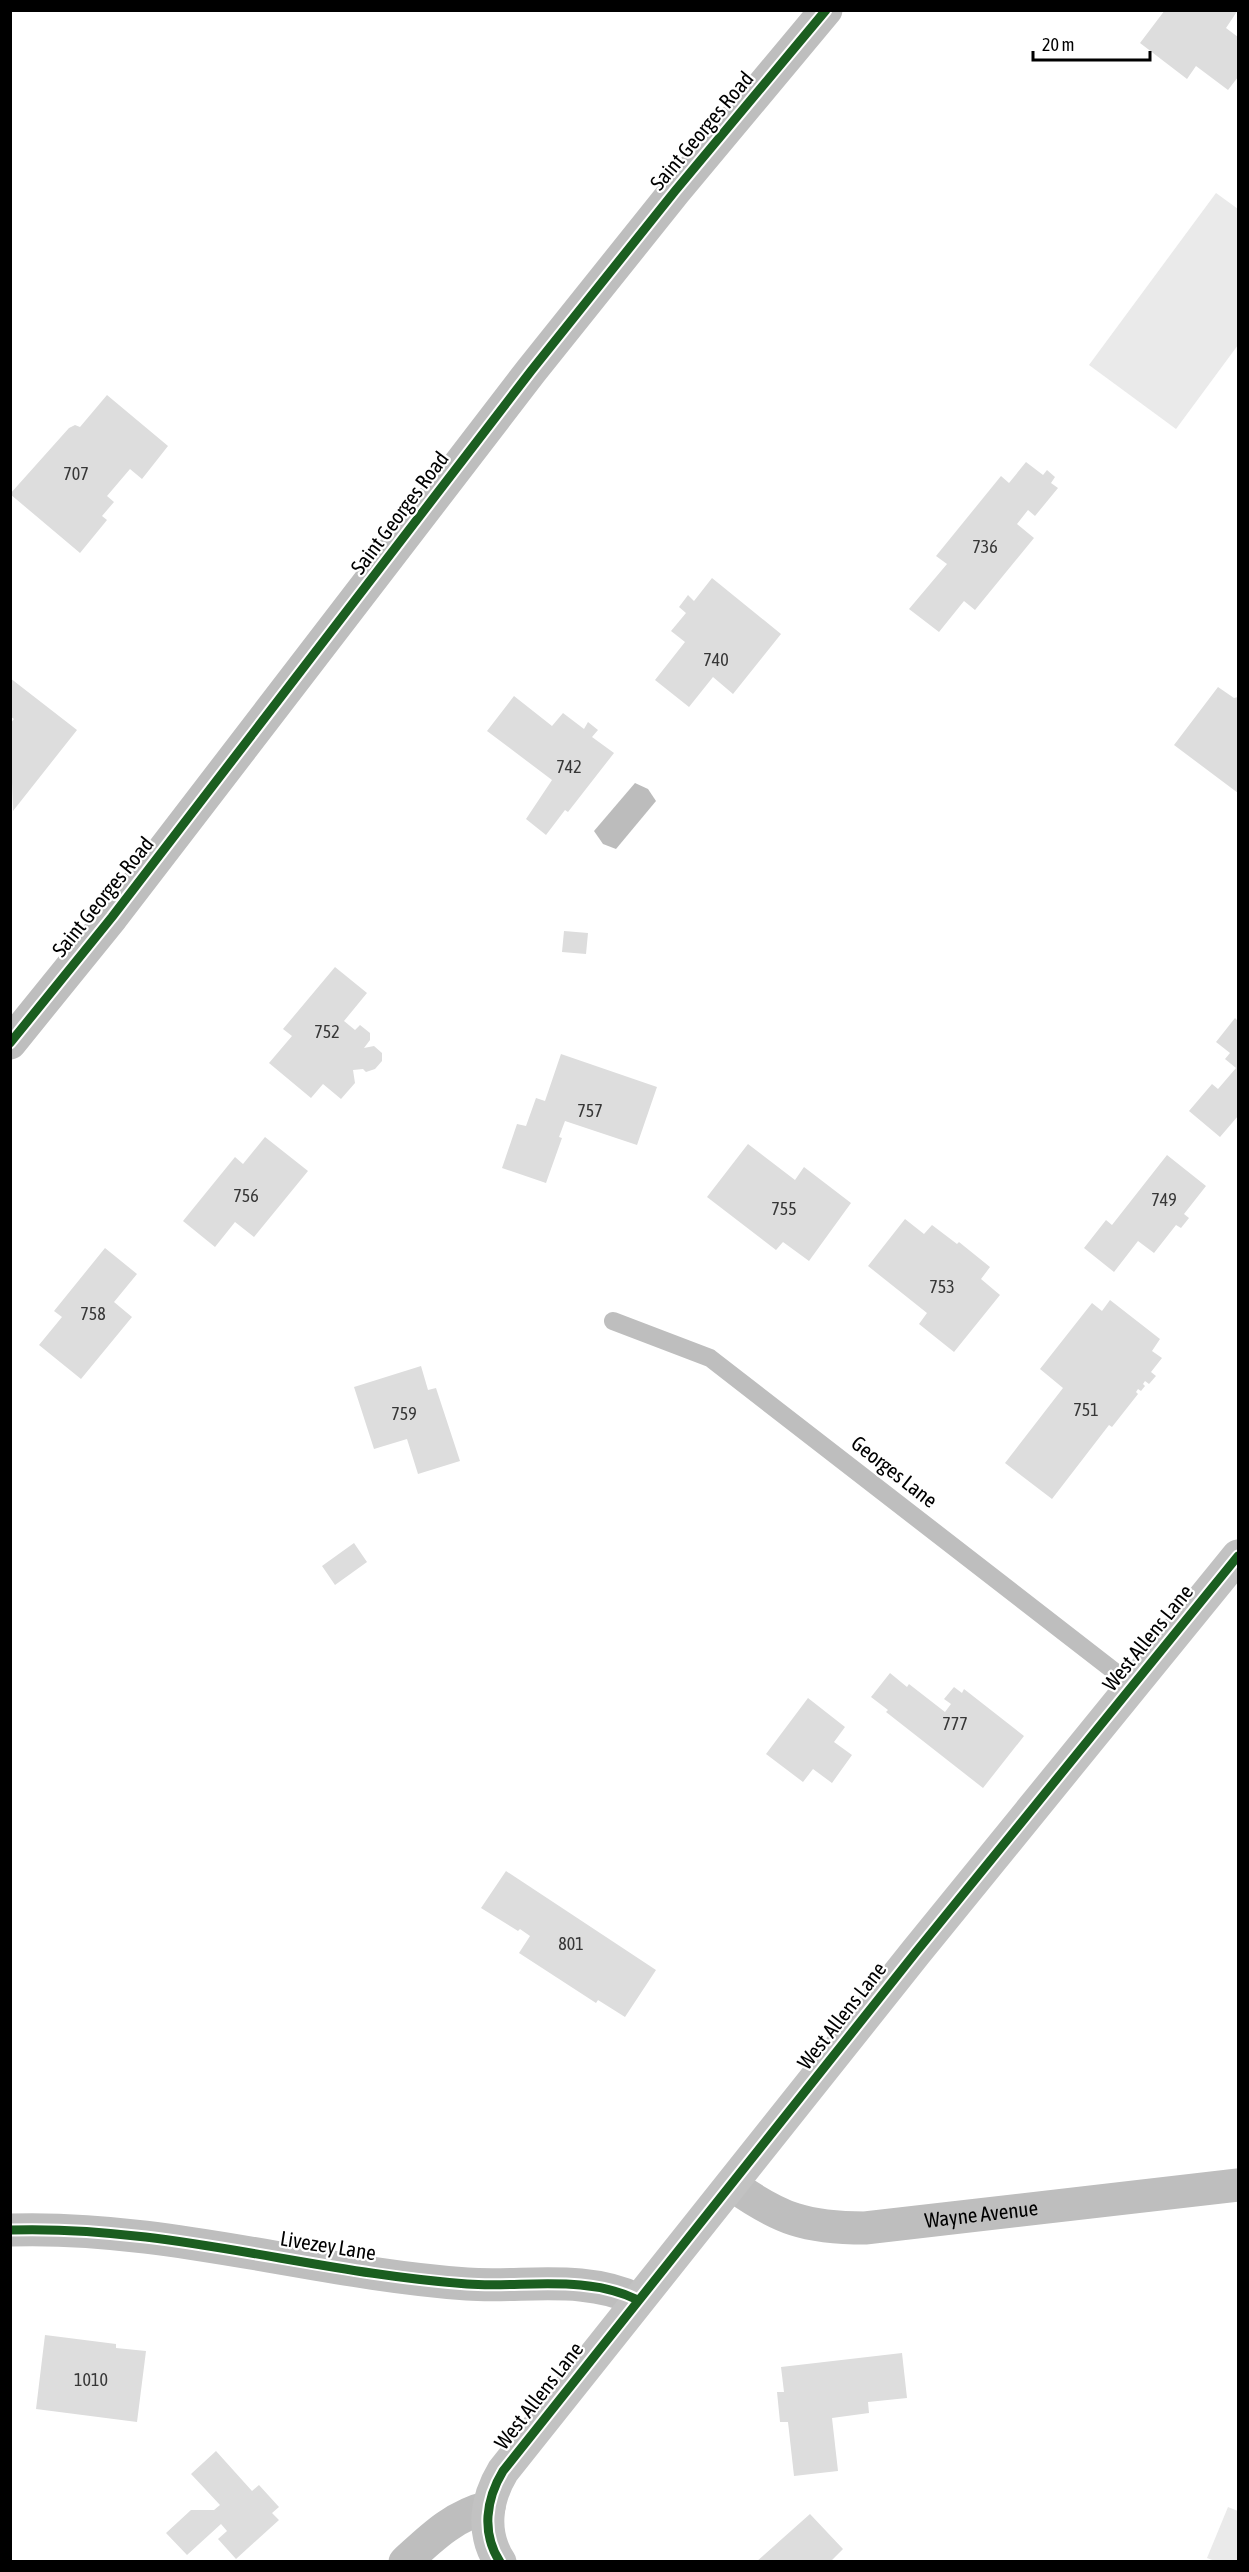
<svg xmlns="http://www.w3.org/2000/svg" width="1249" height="2572" font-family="'Asap Condensed',sans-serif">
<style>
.green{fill:#eaeaea}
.water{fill:#bcbcbc}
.building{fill:#ddd}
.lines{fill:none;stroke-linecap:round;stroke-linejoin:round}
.lane{stroke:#bebebe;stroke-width:18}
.street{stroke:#bebebe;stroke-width:33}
.secondary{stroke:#c2c2c2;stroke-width:33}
.cycleway-casing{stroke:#fff;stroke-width:13}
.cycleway{stroke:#1b5e20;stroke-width:9}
.labels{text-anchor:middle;stroke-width:4.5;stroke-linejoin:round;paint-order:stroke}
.number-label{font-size:18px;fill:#373737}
.street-label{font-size:21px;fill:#000;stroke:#fff}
</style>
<rect width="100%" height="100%" fill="#fff"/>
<path class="green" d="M1216 193 1238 209V345L1176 429 1089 365Z
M1228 2507 1238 2511V2561H1215L1207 2558Z"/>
<path class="water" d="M635 783 648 789 656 801 616 849 603 844 594 831Z"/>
<path class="building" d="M1165 10H1238L1226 28 1238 37V77L1228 90 1196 66 1187 79 1140 43Z
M107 395 168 446 142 479 130 469 107 496 114 502 102 516 107 520 80 553 10 494 69 428 75 425 80 427Z
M1026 462 1043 475 1047 470 1055 477 1051 483 1058 488 1035 516 1028 510 1017 524 1034 538 975 610 964 601 939 632 909 609 947 564 936 556 1001 476 1009 483Z
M712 578 781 634 733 694 713 677 689 707 655 680 685 642 671 631 686 613 679 607 688 595 694 601Z
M10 678 77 730 13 811 10 724 14 719 10 716Z
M1218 687 1234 698 1238 697V793L1174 745Z
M514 696 552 726 563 713 584 729 588 722 598 730 592 737 614 753 568 812 565 810 546 835 526 819 552 780 487 731Z
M564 931 588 933 586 954 562 952Z
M335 967 367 993 344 1021 355 1030 360 1025 370 1033V1040L364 1048 374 1046 382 1053V1061L375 1069 366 1072 363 1069 353 1070 355 1083 341 1099 323 1084 311 1098 269 1063 292 1036 283 1029Z
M1235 1018 1238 1021V1116L1220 1137 1189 1111 1212 1084 1218 1089 1236 1068 1225 1059 1230 1053 1216 1042Z
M561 1054 657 1087 637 1145 565 1121 559 1137 562 1138 546 1183 502 1168 517 1124 526 1126 536 1098 545 1101Z
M265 1137 308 1171 254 1237 235 1222 215 1247 183 1221 235 1157 243 1164Z
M748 1144 795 1180 804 1167 851 1203 809 1261 783 1242 776 1250 707 1197Z
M1167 1155 1206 1186 1184 1214 1189 1218 1181 1228 1176 1225 1154 1253 1138 1241 1114 1272 1084 1248 1106 1220 1112 1225Z
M905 1219 924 1234 932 1225 957 1244 959 1242 990 1267 981 1279 1000 1295 954 1352 919 1324 927 1313 868 1266Z
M105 1248 137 1274 114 1302 132 1317 81 1379 39 1345 62 1317 54 1311Z
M1110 1300 1160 1339 1152 1351 1162 1358 1151 1372 1156 1376 1149 1384 1145 1381 1143 1384 1145 1386 1141 1391 1138 1389 1136 1392 1138 1394 1112 1427 1109 1425 1052 1499 1005 1463 1063 1388 1040 1369 1092 1303 1102 1311Z
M421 1366 428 1390 436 1388 460 1461 418 1474 407 1439 374 1449 354 1387Z
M354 1543 367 1562 335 1585 322 1566Z
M890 1673 907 1687 909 1684 945 1712 951 1704 944 1699 954 1687 962 1693 964 1689 1024 1736 983 1788 886 1712 888 1710 871 1697Z
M808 1698 845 1727 834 1742 852 1755 832 1783 813 1769 803 1782 766 1754Z
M506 1871 656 1970 625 2017 598 2000 596 2003 519 1953 530 1936 520 1929 518 1931 481 1908Z
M45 2335 116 2344V2348L146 2351 137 2422 36 2409Z
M902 2353 907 2398 868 2402 869 2413 832 2418 838 2471 794 2476 788 2422H780L777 2392H784L781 2367Z
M216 2451 252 2491 259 2485 279 2507 272 2513 279 2520 236 2559 218 2539 227 2531 221 2524 187 2555 166 2533 191 2510H214L220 2505 191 2474Z
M810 2514 843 2549 830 2562H756Z"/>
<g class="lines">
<path class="lane" d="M613 1321 710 1358 1132 1685"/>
<g class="street">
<path d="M10 1043 112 917 531 371 675 191 826 10"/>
<path id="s1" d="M732 2185C780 2219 806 2228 865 2228L1238 2185"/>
<path d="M10 2230C165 2225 314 2273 467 2284 523 2288 585 2274 638 2300"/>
<path d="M405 2562C431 2538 454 2515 489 2507"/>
</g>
<path class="secondary" d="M500 2562C481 2533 486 2499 503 2471L916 1952 1238 1556"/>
<defs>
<path id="cycleway" d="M10 1043 112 917 531 371 675 191 826 10
M10 2230C165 2225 314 2273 467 2284 523 2288 585 2274 638 2300
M500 2562C481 2533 486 2499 503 2471L916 1952 1238 1556"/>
</defs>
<use href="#cycleway" class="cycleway-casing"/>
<use href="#cycleway" class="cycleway"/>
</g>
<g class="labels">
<g class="number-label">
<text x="76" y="480">707</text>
<text x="985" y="553">736</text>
<text x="716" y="666">740</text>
<text x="569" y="773">742</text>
<text x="327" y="1038">752</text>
<text x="590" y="1117">757</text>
<text x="246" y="1202">756</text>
<text x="1164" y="1206">749</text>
<text x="784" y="1215">755</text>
<text x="942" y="1293">753</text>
<text x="93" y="1320">758</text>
<text x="1086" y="1416">751</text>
<text x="404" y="1420">759</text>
<text x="955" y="1730">777</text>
<text x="571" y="1950">801</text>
<text x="91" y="2386">1010</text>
</g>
<g class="street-label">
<text transform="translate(702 131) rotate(-50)" y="7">Saint Georges Road</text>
<text transform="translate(400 513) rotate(-53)" y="7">Saint Georges Road</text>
<text transform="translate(103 897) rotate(-51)" y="7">Saint Georges Road</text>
<text transform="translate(894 1472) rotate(38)" y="7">Georges Lane</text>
<text transform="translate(1148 1638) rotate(-51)" y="7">West Allens Lane</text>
<text transform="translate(842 2016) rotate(-52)" y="7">West Allens Lane</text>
<text dy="7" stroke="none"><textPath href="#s1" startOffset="260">Wayne Avenue</textPath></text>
<text transform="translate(328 2246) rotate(9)" y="7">Livezey Lane</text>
<text transform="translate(539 2396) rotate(-52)" y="7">West Allens Lane</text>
</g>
</g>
<rect width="1249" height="2572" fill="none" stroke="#000000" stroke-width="24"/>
<path d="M1033 51v9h117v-9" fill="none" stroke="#000000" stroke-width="3"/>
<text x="1042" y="51" font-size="18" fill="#000000" stroke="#ffffff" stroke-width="4.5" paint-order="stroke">20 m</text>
</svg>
